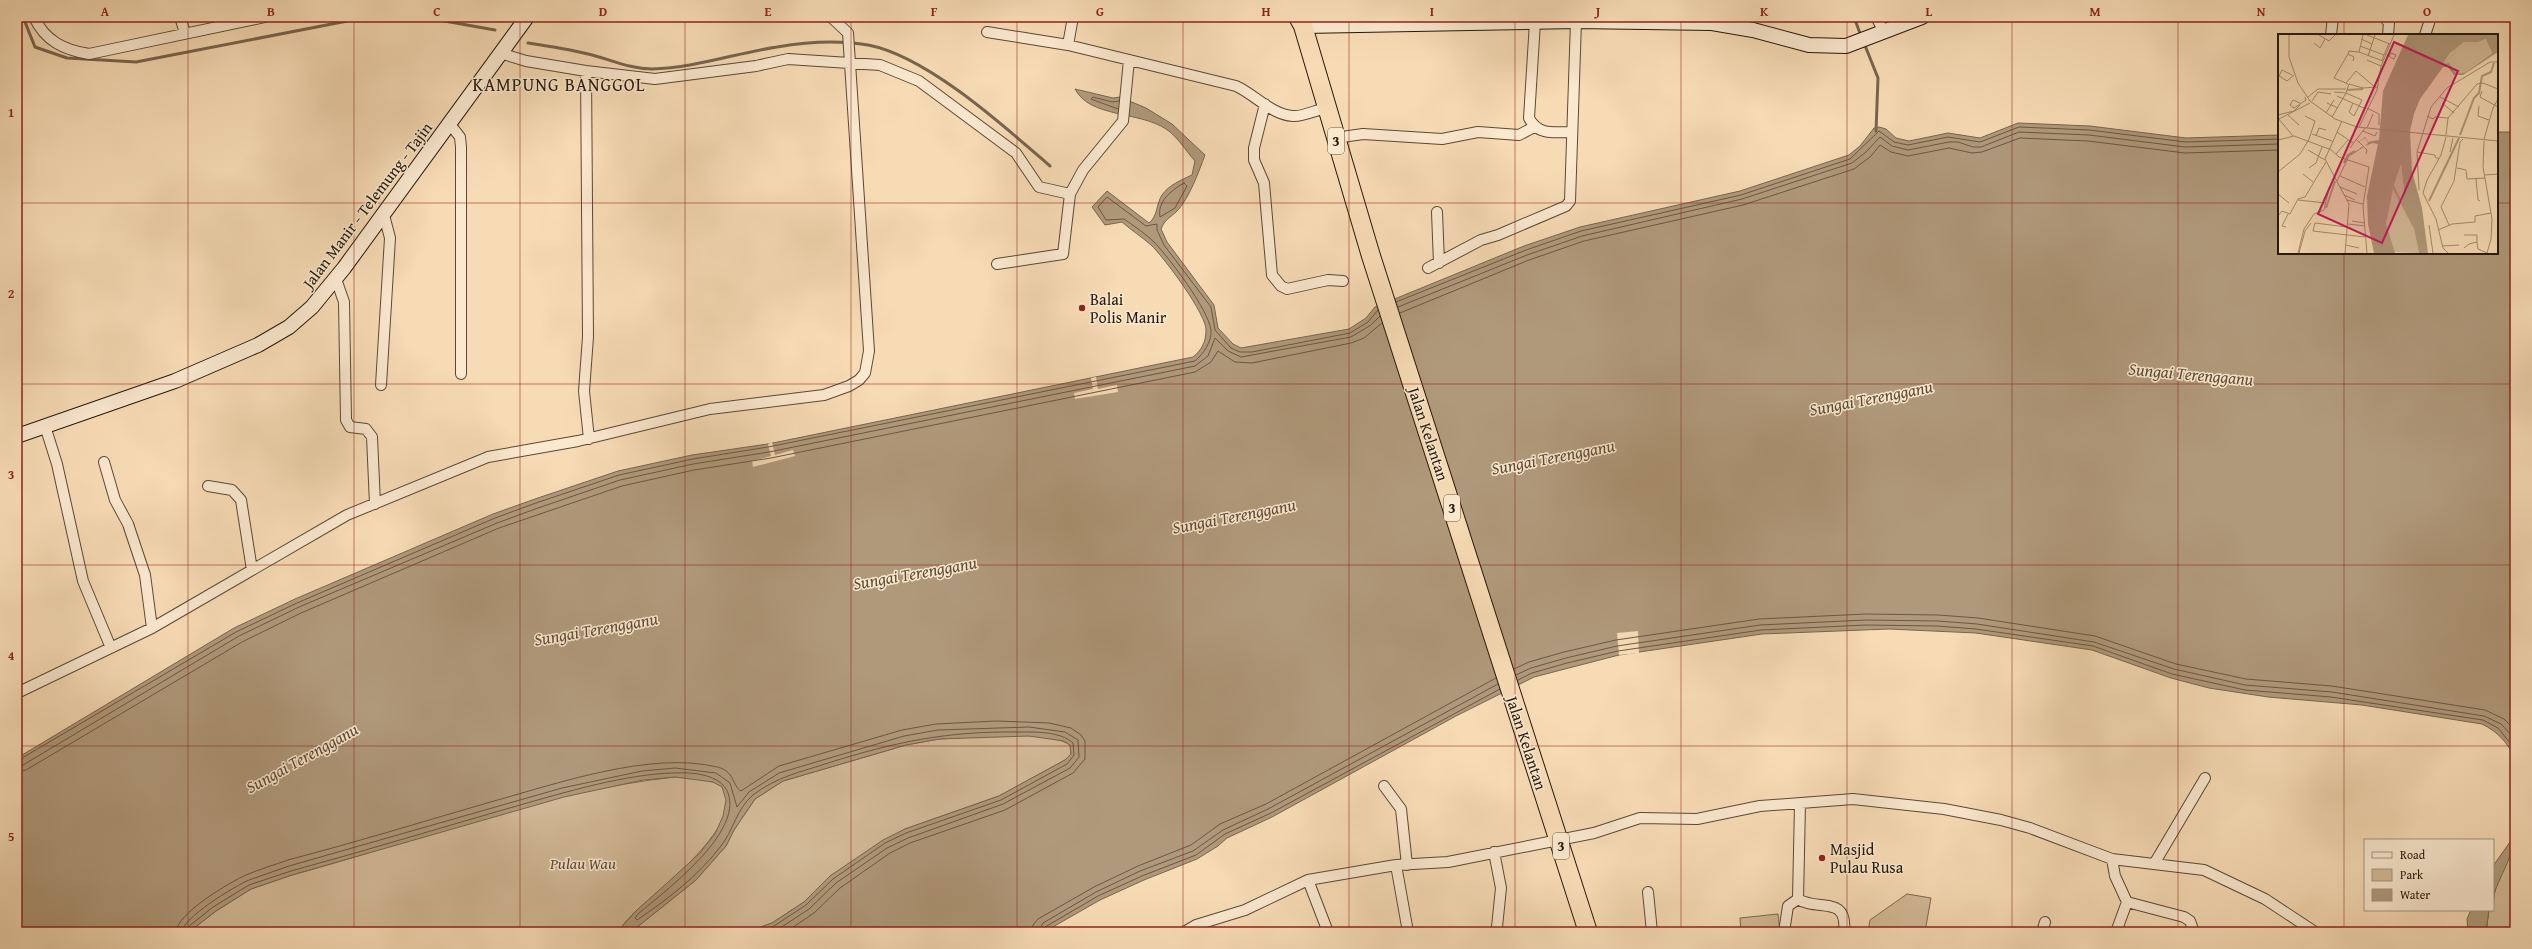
<svg xmlns="http://www.w3.org/2000/svg" width="2532" height="949" font-family="'Gentium Book Plus',serif">
<style>
.green{fill:#d3ba98;stroke:#7c6951}
.water{fill:#b0997b;stroke:#78654e}
.pier{fill:#f7dbb5}
.lines{fill:none;stroke-linecap:round;stroke-linejoin:round}
.shore{stroke:#6a5842;stroke-width:1}
.stream{stroke:#78654e;stroke-width:3}
.street-casing{stroke:#5a4935;stroke-width:12}
.secondary-casing{stroke:#25180a;stroke-width:16}
.highway-casing{stroke:#25180a;stroke-width:20}
.street{stroke:#fae8cf;stroke-width:10}
.secondary{stroke:#fae8cf;stroke-width:14}
.highway{stroke:#f7dbb5;stroke-width:18}
.grid{fill:none;stroke:#8f2418;stroke-width:1;stroke-opacity:0.55}
.poi-dot{fill:#8f2418;stroke:#fae8cf;stroke-width:1.5}
.labels{text-anchor:middle;stroke-width:3;stroke-linejoin:round;paint-order:stroke}
.shield{fill:#fae8cf;stroke:#655645;stroke-width:1}
.shield-label{font-size:15px;font-weight:bold;fill:#25180a}
.street-label{font-size:16px;fill:#25180a;stroke:#fae8cf}
.poi-label{font-size:16px;fill:#25180a;stroke:#fae8cf;text-anchor:start}
.park-label{font-size:16px;font-style:italic;fill:#594935;stroke:#fae8cf}
.water-label{font-size:17px;font-style:italic;fill:#5d4c37;stroke:#fae8cf}
.quarter-label{font-size:18px;letter-spacing:1px;fill:#25180a;stroke:#fae8cf}
.inset-river{fill:none;stroke:#b0997b;stroke-width:2}
.inset-road{fill:none;stroke:#a38d71;stroke-width:1}
.view{fill:#c2185b;fill-opacity:0.15;stroke:#c2185b;stroke-width:2}
.inset-edge{fill:none;stroke:#25180a;stroke-width:2}
.neatline{fill:none;stroke:#8f2418;stroke-width:1.5}
.grid-label{font-size:13px;text-anchor:middle;font-weight:bold;fill:#8f2418}
</style>
<rect width="100%" height="100%" fill="#f7dbb5"/>
<filter id="stains"><feTurbulence type="fractalNoise" baseFrequency=".005" numOctaves="4"/><feColorMatrix values="0 0 0 0 .2 0 0 0 0 .09 0 0 0 0 .02 0 0 0 .5 -.17"/></filter>
<radialGradient id="worn" r=".72"><stop offset=".6" stop-color="#630" stop-opacity="0"/><stop offset="1" stop-color="#630" stop-opacity=".3"/></radialGradient>
<path class="green" d="M996 736C1019 736 1050 733 1070 745L1071 754 1065 760 999 796 905 829 830 876 804 902 772 923 747 932H631L696 880 726 846 734 830 755 799 783 781 906 745 939 739Z
M675 777C685 778 715 779 722 787 749 821 659 890 637 910 630 916 623 925 617 932H189L216 911 251 889 292 875C418 841 544 791 675 777Z
M2515 847V932H2486L2489 910H2493C2493 887 2502 866 2515 847Z
M1907 894 1931 898 1925 932H1868L1870 920Z
M1778 914 1780 932H1741L1740 918Z"/>
<path class="water" d="M1075 89 1113 98 1120 97 1146 108 1172 124 1205 155C1199 171 1189 199 1177 211 1170 218 1165 219 1161 229L1167 242 1214 305 1218 328 1233 344 1241 348 1349 329 1366 318 1375 307 1524 246 1580 227 1740 191 1849 155 1860 146 1874 128 1879 127 1886 129 1896 138 1909 141 1948 133 1980 138 2018 123 2090 126 2186 138 2279 135V253H2497V132H2515V758C2507 742 2498 732 2482 724L2362 705 2268 697 2209 688 2171 678 2092 650 1976 633 1889 629 1762 634 1619 655 1534 677 1456 716 1272 817 1227 838 1218 846 1197 859 1144 880 1100 900 1044 932H747L772 923 804 902 830 876 883 840 905 829 999 796 1065 760 1071 754 1070 745 1064 741 1029 736 939 739 906 745 783 781 755 799 734 830 726 846 696 880 631 932H617L636 911 699 854 715 834 723 816 726 800 722 787 713 782 675 777 643 780 564 797 292 875 251 889 216 911 189 932H17V758L234 628 295 599 493 514 535 499 618 471 692 455 768 444 1193 357C1201 351 1206 342 1206 331 1208 316 1163 256 1151 245 1142 237 1131 230 1122 222L1105 225 1092 207 1107 191 1149 223C1158 216 1156 204 1162 195 1169 185 1181 180 1192 175L1195 161C1186 151 1177 136 1166 129 1139 111 1090 118 1075 89Z
M2515 835C2515 852 2499 878 2493 896V866Z
M2471 910H2489L2486 932H2468L2467 919Z"/>
<path class="pier" d="M1096 377 1098 389 1117 385 1118 392 1075 399 1074 393 1093 389 1091 378Z
M772 442 775 455 793 450 795 456 753 467 752 461 771 456 768 444Z
M1638 631 1639 653 1619 655 1617 633Z"/>
<g class="lines">
<path class="shore" d="M1118 109 1091 99 1093 97 1112 102 1119 101
M1184 183 1187 186 1175 208 1160 217C1157 201 1172 190 1184 183Z
M1396 302 1526 250 1581 231 1741 195 1850 159 1879 131 1894 142 1908 145 1948 137 1980 142 2019 127 2089 130 2186 142 2279 139
M1398 307 1527 255 1582 236 1742 199 1852 163 1866 152 1880 137 1892 146 1908 150 1949 142H1958L1973 147H1981L2019 132 2089 135 2185 147 2279 144
M1400 313 1529 260 1584 241 1743 205 1854 169 1870 157 1880 145 1891 152 1908 156 1949 148 1972 153 1982 152 2020 138 2088 141 2185 153 2279 150
M1514 669 1529 662 1564 652 1616 640 1759 619 1866 614 1938 615 1978 618 2095 636 2176 664 2246 679 2332 686 2485 710 2504 719 2515 730
M1516 675 1531 668 1566 658 1617 646 1760 625 1866 620 1938 621 1977 624 2094 642 2174 669 2245 685 2332 692 2484 716 2501 724 2515 739
M1518 680 1532 673 1567 663 1618 651 1761 630 1866 625 1937 626 1976 629 2093 646 2172 674 2245 690 2331 697 2483 720 2498 728 2515 749
M17 761 236 632 297 603 495 518 536 503 619 475 693 459 768 447 1195 361C1203 354 1212 342 1211 330 1208 309 1170 259 1155 243 1146 234 1134 226 1124 219L1106 220 1098 207 1107 197 1146 226 1157 224V230L1164 245 1211 307 1215 330 1231 348 1240 352H1252L1350 333 1368 322 1378 310
M17 766 23 765 239 636 299 607 497 523 538 508 620 480 693 464 769 452 1195 366 1208 356 1215 338 1228 351 1241 357 1351 337 1371 325 1380 316
M17 772 26 770 242 642 301 613 499 528 622 486 694 470 771 458 1195 372 1211 362 1218 351 1235 362 1252 363 1351 343 1364 338 1382 323
M176 932C176 914 230 882 246 875 260 869 274 865 288 860 357 842 425 821 494 801 559 783 651 751 717 767 735 771 732 786 741 791L779 766 902 730 936 724 996 721 1049 723 1071 728 1081 735 1085 741V759L1073 773 1005 810 910 843 890 853 840 888 814 913 786 932
M182 932C182 918 235 886 249 880 262 875 276 871 289 866L562 788 642 771 675 768 716 773 730 783 737 807 749 792 779 773 904 736 938 730 1029 727 1065 732 1078 740 1079 757 1070 768 1003 804 908 838 887 848 836 883 809 909 774 932
M187 932 188 927 213 907 249 885 291 871C368 850 443 827 520 805 566 792 626 774 674 773 692 772 721 774 728 793 743 833 665 891 638 914L635 918 637 920C668 899 698 876 721 846 733 831 737 808 753 795 776 777 801 772 828 763 895 742 947 731 1018 732 1035 732 1060 731 1073 743L1074 755 1067 764 1001 800 906 833 885 843 833 879 806 905 774 926 759 932
M1032 932 1033 925 1038 919 1094 887 1138 866 1191 845 1220 824 1266 804 1496 678
M1038 932 1043 923 1096 892 1140 871 1193 851 1223 830 1268 809 1498 684
M1043 932 1045 927 1098 896 1142 876 1196 855 1225 834 1271 813 1500 689"/>
<path class="stream" d="M23 17 35 47 67 58 136 62 368 17
M422 17 495 30
M1854 17 1861 36
M528 43C548 46 568 49 588 54 610 59 629 69 652 69 695 68 736 53 777 47 806 42 839 40 868 45 927 56 1005 127 1050 166
M1864 43 1878 78 1876 131"/>
<defs>
<path id="street" d="M34 17C45 41 64 50 89 54L265 17
M180 17 185 33
M1876 17 1883 30
M2384 17 2389 23 2388 35
M1535 22 1529 118C1538 136 1555 132 1572 132
M987 32 1068 45 1236 86C1254 94 1272 115 1293 116 1302 117 1316 110 1326 108
M2331 35 2333 17
M2425 35 2431 17
M1068 45 1073 17
M500 53 526 61 586 71 655 79 756 66 788 59 880 65 919 81 1016 153 1039 187 1070 194
M586 71 588 337 584 391 589 439
M1265 104 1254 148V160L1264 183 1272 275 1281 286 1287 289 1328 280 1343 281
M449 123 460 137 461 147V374
M1335 138 1363 134 1442 139 1478 132 1519 135 1534 127
M1437 212 1439 263
M997 264 1063 254 1070 194 1083 170 1123 121 1129 60
M1428 268 1481 240 1498 235 1566 206 1570 201 1576 21
M336 279 344 302 346 420 350 427 366 429 372 437 375 504
M381 385 390 238 384 215
M45 426 57 464 83 581 111 648
M104 462 115 500 128 524 145 575 152 628
M208 486 232 490 241 500 252 570
M17 693 152 628 347 515 488 457 578 441 710 409 824 395 849 386 859 380 865 373 869 351 848 33 831 17
M1384 786 1401 809 1407 865
M1800 804 1798 899C1817 912 1848 894 1844 932
M1494 852 1501 888 1497 927
M2112 859 2115 876 2127 902 2116 932
M2154 864 2205 778
M1396 865 1408 932
M1308 880 1328 932
M1648 892 1652 932
M2127 902 2184 917 2190 921 2194 932
M1184 932 1196 925 1245 910 1308 880 1396 865 1448 862 1594 833 1640 818 1697 819 1760 806 1853 799 1944 809 2001 820 2030 828 2112 859 2204 870 2265 899 2315 932
M1784 932 1788 906 1798 899
M2042 932 2045 922"/>
<path id="secondary" d="M1303 26 1576 21 1712 23 1753 30 1809 45 1846 46 1922 17
M17 436 175 381 258 345 289 327 312 307 344 268 527 17"/>
<path id="highway" d="M1298 17 1303 26 1371 256 1588 932"/>
</defs>
<use href="#street" class="street-casing"/>
<use href="#secondary" class="secondary-casing"/>
<use href="#highway" class="highway-casing"/>
<use href="#street" class="street"/>
<use href="#secondary" class="secondary"/>
<use href="#highway" class="highway"/>
</g>
<path class="grid" d="M188 17V932M354 17V932M520 17V932M685 17V932M851 17V932M1017 17V932M1183 17V932M1349 17V932M1515 17V932M1681 17V932M1847 17V932M2012 17V932M2178 17V932M2344 17V35M17 203H2279M2497 203H2515M2344 253V932M17 384H2515M17 565H2515M17 746H2515"/>
<g class="poi-dot">
<circle cx="1082" cy="308" r="4"/>
<circle cx="1822" cy="858" r="4"/>
</g>
<g class="labels">
<g class="shield">
<rect x="1328" y="128" width="16" height="26" rx="3"/>
<rect x="1444" y="495" width="16" height="26" rx="3"/>
<rect x="1553" y="833" width="16" height="26" rx="3"/>
</g>
<g class="shield-label">
<text x="1336" y="146">3</text>
<text x="1452" y="513">3</text>
<text x="1561" y="851">3</text>
</g>
<g class="street-label">
<text transform="translate(367 205) rotate(-53)" y="6">Jalan Manir - Telemung - Tajin</text>
<text transform="translate(1429 434) rotate(72)" y="6">Jalan Kelantan</text>
<text transform="translate(1527 743) rotate(72)" y="6">Jalan Kelantan</text>
</g>
<g class="poi-label">
<text x="1090" y="305">Balai<tspan x="1090" dy="18">Polis Manir</tspan></text>
<text x="1830" y="855">Masjid<tspan x="1830" dy="18">Pulau Rusa</tspan></text>
</g>
<g class="park-label">
<text x="583" y="869">Pulau Wau</text>
</g>
<g class="water-label">
<text transform="translate(2191 374) rotate(5)" y="6">Sungai Terengganu</text>
<text transform="translate(1871 398) rotate(-11)" y="6">Sungai Terengganu</text>
<text transform="translate(1553 457) rotate(-11)" y="6">Sungai Terengganu</text>
<text transform="translate(1234 516) rotate(-11)" y="6">Sungai Terengganu</text>
<text transform="translate(915 573) rotate(-10)" y="6">Sungai Terengganu</text>
<text transform="translate(596 629) rotate(-10)" y="6">Sungai Terengganu</text>
<text transform="translate(302 758) rotate(-29)" y="6">Sungai Terengganu</text>
</g>
<g class="quarter-label">
<text x="559" y="91">KAMPUNG BANGGOL</text>
</g>
</g>
<g transform="translate(2278 34)">
<rect width="220" height="220" fill="#f7dbb5"/>
<path d="M208 5 211 7 213 19 188 38 178 40 171 30H165L174 17 186 8H200ZM123 130 126 156 123 168 116 151ZM114 155 118 157 136 195 141 219 116 218 108 190Z" fill="#d3ba98"/>
<path d="M130 1H220V18L185 41H176L170 33H165L142 65 136 80 132 97 134 137 144 174 150 219H141L136 195 115 155 108 190 117 219H96L90 190 89 162 100 110 95 109 87 112 90 109 87 104 78 110 87 103 90 108 101 106 105 57ZM208 5 214 19 188 38 178 40 171 29 165 30 172 19 186 8H200ZM123 130 126 156 124 168 116 151Z" fill="#b0997b" fill-rule="evenodd"/>
<path class="inset-river" d="M69 56 85 55M182 101 196 64 201 59 204 42 213 38 216 29M66 129 70 121 77 117M151 167 181 104M48 174 57 147"/>
<path class="inset-road" d="M11 1V23L20 49 32 67 57 85 79 93 220 107M41 1 51 7 57 1M85 1 81 18 105 27M89 1 112 10M83 5 94 10M36 9 42 14 47 5M82 12 106 21M70 20 71 17 81 18M108 20 115 25H116L118 21 113 19 111 22M90 22 97 1M89 26 103 32M104 26 111 9M14 41 4 36 1 42 9 47 16 41M68 49 78 37 97 53M70 50 56 44 70 20 76 23 75 27M204 57 202 63 220 73M56 58 68 59 71 50 85 54 99 53M59 62 88 75M30 63 40 55H68M162 63 181 73M34 67 40 58 53 60M22 69 15 66 12 71 16 74 28 66 27 63M49 69 60 74M164 69 176 79M201 72 200 82 211 86M89 74 101 80V91M48 79 56 66M0 81 16 77 22 71M10 81 21 91M27 82 37 87 30 108M149 82 155 85 157 83 170 84M54 83 68 59 84 66 76 82 71 78 75 69M0 84 15 102M1 85 32 69M64 87 47 125 71 170 67 219M81 93 99 56 103 32 116 1M89 94 95 80M85 97 97 102 99 98M59 98 75 109M34 100 54 107M168 101 170 84 199 50 205 49 220 55M38 102 41 94 48 96M168 103 163 121 149 146 145 159 158 185 165 214 170 219M78 105 89 116 88 120M206 105 215 74 220 65M0 106 16 102 51 115M206 107 205 133 214 185 213 205 209 219M51 114 61 123 91 133 85 172 89 219M72 114 87 94M30 116 47 126M139 118 157 121V123L161 125M172 118 175 104M58 120 70 106M31 134 38 129 44 113M179 134 188 136 189 145 207 144M0 138 22 120 30 107M25 140 35 148M207 141 220 140M62 142 87 153M198 145 200 166 202 167M59 147 71 122 85 113M62 153 79 160M141 156 139 118 153 73 169 54 212 28H220M0 160 11 169M66 161 77 166M20 166 48 169M69 166 85 170M0 182 4 177 12 180 20 165 27 163 48 128M74 187 87 189M70 190 87 192M151 191 155 219M171 191 163 173 176 147 182 108 185 105M8 193 4 192 10 180M69 193 37 189 35 197 87 203M160 196 174 190 197 188V182L213 179M186 201H199V208M68 211 81 214M164 212 181 211M186 214 191 210 199 208 200 215 209 219M20 219 26 195 36 180 46 176 51 154 56 144M21 219 27 197 33 189"/>
<path class="view" d="M116 8 180 37 104 209 40 180Z"/>
<rect width="220" height="220" class="inset-edge"/>
</g>
<rect width="2532" height="949" fill="none" stroke="#f7dbb5" stroke-width="44"/>
<rect x="2364" y="839" width="130" height="72" fill="#fae8cf" stroke="#a59580"/>
<rect x="2372" y="852" width="20" height="6" fill="#fae8cf" stroke="#a59580"/>
<text x="2400" y="859" font-size="12" fill="#25180a">Road</text>
<rect x="2372" y="869" width="20" height="12" fill="#d3ba98" stroke="#a59580"/>
<text x="2400" y="879" font-size="12" fill="#25180a">Park</text>
<rect x="2372" y="889" width="20" height="12" fill="#b0997b" stroke="#a59580"/>
<text x="2400" y="899" font-size="12" fill="#25180a">Water</text>
<rect x="22" y="22" width="2488" height="905" class="neatline"/>
<g class="grid-label">
<text x="105" y="16">A</text>
<text x="271" y="16">B</text>
<text x="437" y="16">C</text>
<text x="603" y="16">D</text>
<text x="768" y="16">E</text>
<text x="934" y="16">F</text>
<text x="1100" y="16">G</text>
<text x="1266" y="16">H</text>
<text x="1432" y="16">I</text>
<text x="1598" y="16">J</text>
<text x="1764" y="16">K</text>
<text x="1929" y="16">L</text>
<text x="2095" y="16">M</text>
<text x="2261" y="16">N</text>
<text x="2427" y="16">O</text>
<text x="11" y="117">1</text>
<text x="11" y="298">2</text>
<text x="11" y="479">3</text>
<text x="11" y="660">4</text>
<text x="11" y="841">5</text>
</g>
<rect width="100%" height="100%" filter="url(#stains)"/>
<rect width="100%" height="100%" fill="url(#worn)"/>
</svg>
